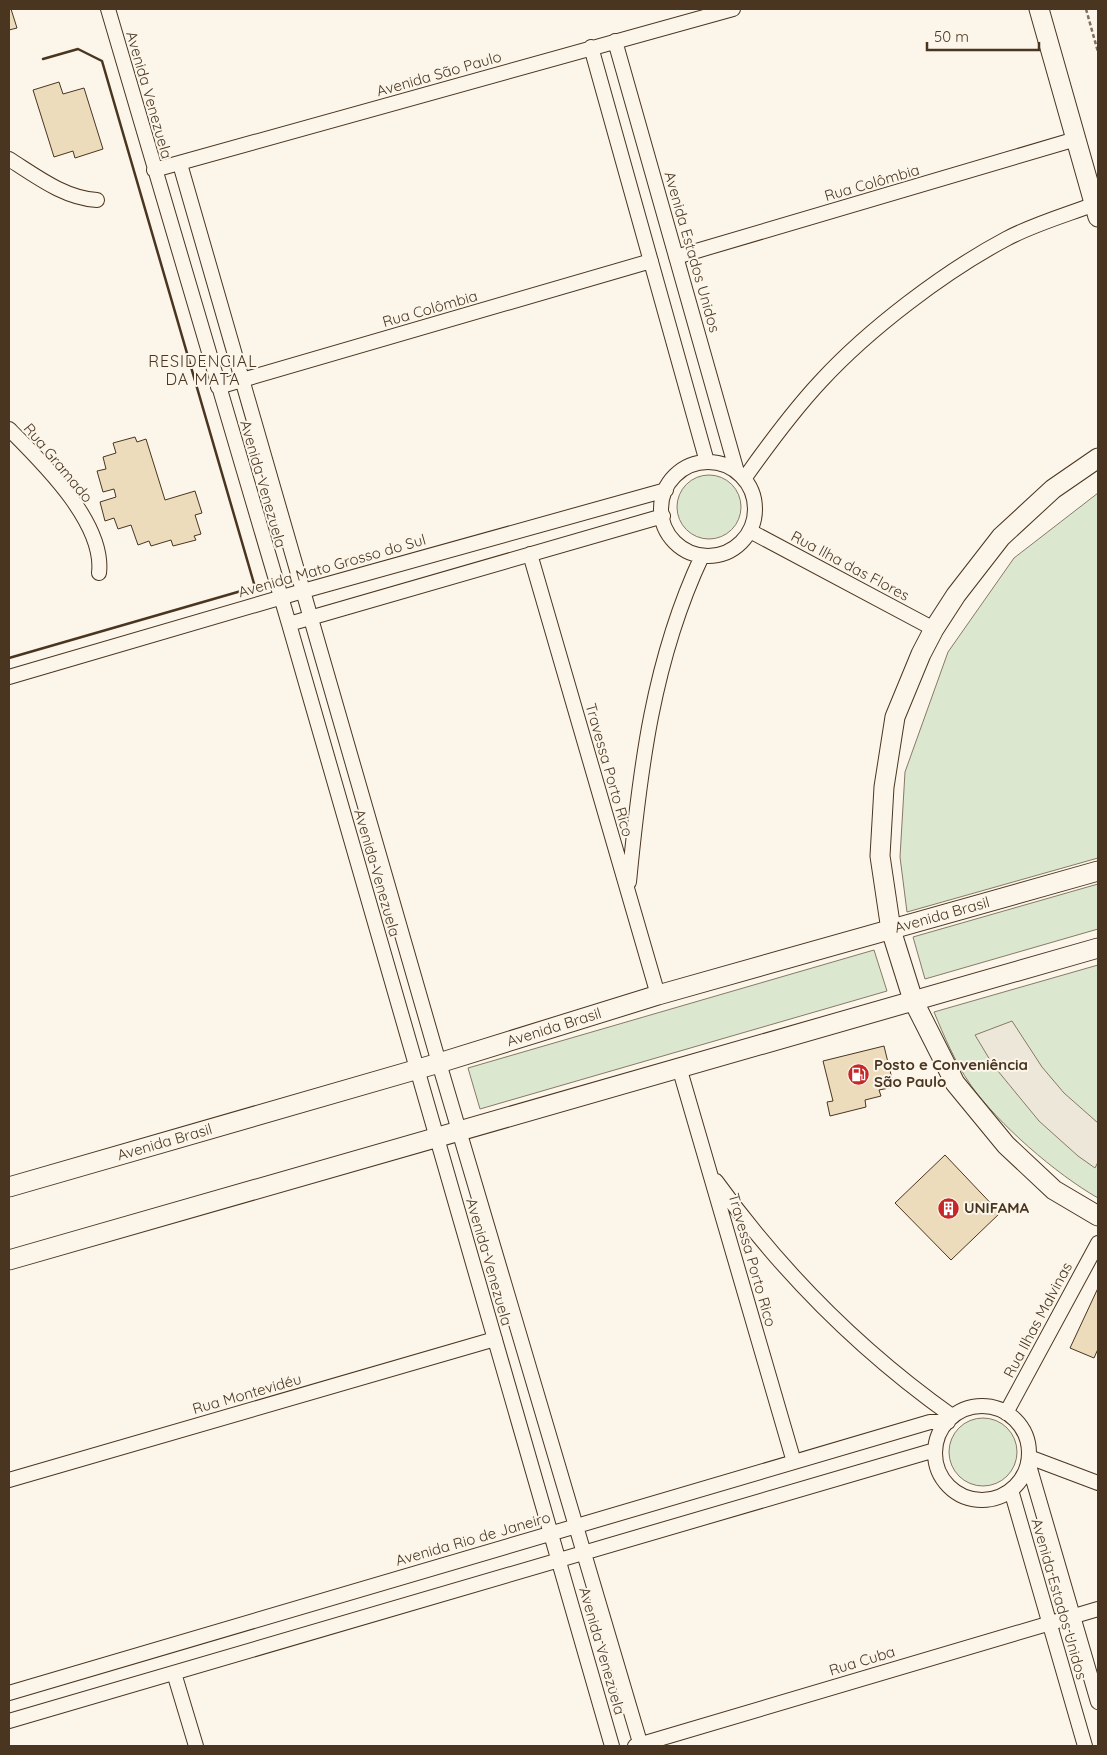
<svg xmlns="http://www.w3.org/2000/svg" width="1107" height="1755" font-family="Quicksand,sans-serif">
<style>
.green{fill:#dce7d0;stroke:#887966}
.parking{fill:#ede7d9;stroke:#887966}
.building{fill:#ecdcbc;stroke:#4a3520}
.lines{fill:none;stroke-linecap:round;stroke-linejoin:round}
.street-casing{stroke:#4a3520;stroke-width:16}
.secondary-casing{stroke:#4a3520;stroke-width:21}
.path{stroke:#7f6f5c;stroke-width:2.5;stroke-dasharray:4 2.5;stroke-linecap:butt}
.street{stroke:#fbf6e9;stroke-width:14}
.secondary{stroke:#fbf6e9;stroke-width:19}
.wall{stroke:#4a3520;stroke-width:2.5}
.labels{text-anchor:middle;stroke-width:4;stroke-linejoin:round;paint-order:stroke}
.street-label{font-size:15px;fill:#4a3520;stroke:#fbf6e9}
.poi-label{font-size:15px;font-weight:bold;fill:#4a3520;stroke:#fbf6e9;text-anchor:start}
.neighbourhood-label{font-size:16px;letter-spacing:1px;fill:#4a3520;stroke:#fbf6e9}
</style>
<rect width="100%" height="100%" fill="#fbf6e9"/>
<path class="green" d="M677 507a32 32 0 1 1 64 0a32 32 0 1 1-64 0Z
M1098 493V858L907 912 900 857 905 772 948 652 1014 558Z
M1098 884V929L925 979 913 937Z
M874 950 887 991 480 1109 468 1068Z
M1098 965V1198C1056 1174 998 1124 970 1084 955 1062 944 1036 934 1012Z
M949 1452a34 34 0 1 1 68 0a34 34 0 1 1-68 0Z"/>
<path class="parking" d="M1012 1021 1042 1067 1064 1093 1098 1123V1162L1095 1168 1078 1156 1039 1121 993 1065 975 1035Z"/>
<path class="building" d="M9 9H11L17 28 9 30Z
M59 82 63 94 84 88 103 149 75 158 73 151 54 157 33 90Z
M135 437 137 442 146 439 165 500 195 491 202 513 195 515 201 534 194 536 196 540 173 546 171 540 151 546 149 541 138 545 131 525 118 529 114 518 105 521 100 502 116 497 114 489 103 492 97 471 106 469 103 457 116 453 113 443Z
M884 1046 894 1087 879 1090 881 1096 865 1100 866 1107 830 1116 827 1102 833 1101 823 1061Z
M945 1155 1000 1213 951 1260 895 1203Z
M1098 1288V1349L1094 1358 1070 1348Z"/>
<g class="lines">
<defs>
<path id="street" d="M108 9 289 624 612 1746
M615 41 737 472
M591 47 707 462
M9 159C36 176 64 198 97 200
M180 164 439 1063 641 1746
M154 170 733 9
M676 257 1076 139
M218 387 651 261
M9 429C42 462 105 523 99 573
M661 509a47 47 0 1 1 94 0a47 47 0 1 1-94 0Z
M744 479C768 445 792 412 821 381 869 329 944 272 1006 239 1034 224 1066 215 1095 204
M750 531 934 629
M530 554 658 995
M289 624 663 516
M9 677 303 591 666 490
M629 882C640 769 653 660 702 556
M679 1067 794 1462
M716 1181C783 1274 859 1350 952 1416
M935 1453a47 47 0 1 1 94 0a47 47 0 1 1-94 0Z
M1006 1413 1098 1243
M1029 1457 1098 1483
M1028 1462 1098 1702
M9 1480 495 1339
M1011 1490 1085 1746
M174 1673 196 1746
M9 1693 930 1422H948
M9 1721 935 1450
M635 1746 1098 1609"/>
<g id="secondary">
<path d="M1039 9 1098 217"/>
<path d="M1098 458 1053 489 1001 537 956 595 934 629 921 654 895 717 884 787 880 856 891 930 913 1000 955 1083 1006 1145 1054 1190 1098 1216"/>
<path id="s1" d="M9 1187 439 1063 658 995 1098 871"/>
<path d="M9 1260 1098 948"/>
</g>
</defs>
<use href="#street" class="street-casing"/>
<use href="#secondary" class="secondary-casing"/>
<path class="path" d="M1086 9 1098 52"/>
<use href="#street" class="street"/>
<use href="#secondary" class="secondary"/>
<path class="wall" d="M9 658 255 587 102 61 78 49 43 59"/>
</g>
<defs>
<symbol id="fuel-disc" viewBox="-11 -11 22 22"><circle r="9.5" fill="#c62828" stroke="#fbf6e9"/><path d="M-5.5-6h7V0h2V4h1.3V-2.5L3-4.5l.8-.8L6-3V5H2.5V1h-1V6h-7ZM-4.2-4.7v3.2H.2V-4.7Z" fill="#fff"/></symbol>
<symbol id="building-disc" viewBox="-11 -11 22 22"><circle r="9.5" fill="#c62828" stroke="#fbf6e9"/><path d="M-4-6H4V6H1V3H-1V6H-4ZM-2.5-4.3h1.7v1.8h-1.7ZM.8-4.3h1.7v1.8H.8ZM-2.5-1h1.7V.8h-1.7ZM.8-1h1.7V.8H.8Z" fill="#fff"/></symbol>
</defs>
<g fill-rule="evenodd">
<use href="#fuel-disc" x="846" y="1062" width="25" height="25"/>
<use href="#building-disc" x="936" y="1196" width="25" height="25"/>
</g>
<g class="labels">
<g class="street-label">
<text transform="translate(439 74) rotate(-16)" y="5">Avenida São Paulo</text>
<text transform="translate(149 95) rotate(74)" y="5">Avenida Venezuela</text>
<text transform="translate(872 183) rotate(-16)" y="5">Rua Colômbia</text>
<text transform="translate(692 252) rotate(74)" y="5">Avenida Estados Unidos</text>
<text transform="translate(430 309) rotate(-16)" y="5">Rua Colômbia</text>
<text transform="translate(58 463) rotate(50)" y="5">Rua Gramado</text>
<text transform="translate(263 484) rotate(74)" y="5">Avenida Venezuela</text>
<text transform="translate(332 566) rotate(-16)" y="5">Avenida Mato Grosso do Sul</text>
<text transform="translate(850 566) rotate(28)" y="5">Rua llha das Flores</text>
<text transform="translate(609 770) rotate(74)" y="5">Travessa Porto Rico</text>
<text transform="translate(377 873) rotate(74)" y="5">Avenida Venezuela</text>
<text dy="5" stroke="none"><textPath href="#s1" startOffset="972">Avenida Brasil</textPath></text>
<text dy="5" stroke="none"><textPath href="#s1" startOffset="568">Avenida Brasil</textPath></text>
<text dy="5" stroke="none"><textPath href="#s1" startOffset="162">Avenida Brasil</textPath></text>
<text transform="translate(752 1260) rotate(74)" y="5">Travessa Porto Rico</text>
<text transform="translate(489 1262) rotate(74)" y="5">Avenida Venezuela</text>
<text transform="translate(1038 1320) rotate(-62)" y="5">Rua Ilhas Malvinas</text>
<text transform="translate(247 1394) rotate(-16)" y="5">Rua Montevidéu</text>
<text transform="translate(473 1539) rotate(-16)" y="5">Avenida Rio de Janeiro</text>
<text transform="translate(1059 1599) rotate(74)" y="5">Avenida Estados Unidos</text>
<text transform="translate(602 1651) rotate(74)" y="5">Avenida Venezuela</text>
<text transform="translate(862 1661) rotate(-17)" y="5">Rua Cuba</text>
</g>
<g class="poi-label">
<text x="874" y="1070">Posto e Conveniência<tspan x="874" dy="17">São Paulo</tspan></text>
<text x="964" y="1213">UNIFAMA</text>
</g>
<g class="neighbourhood-label">
<text x="203" y="367">RESIDENCIAL<tspan x="203" dy="18">DA MATA</tspan></text>
</g>
</g>
<rect width="1107" height="1755" fill="none" stroke="#4a3520" stroke-width="20"/>
<path d="M927 42v8h112v-8" fill="none" stroke="#4a3520" stroke-width="2.5"/>
<text x="934" y="42" font-size="15" fill="#4a3520" stroke="#fbf6e9" stroke-width="4" paint-order="stroke">50 m</text>
</svg>
